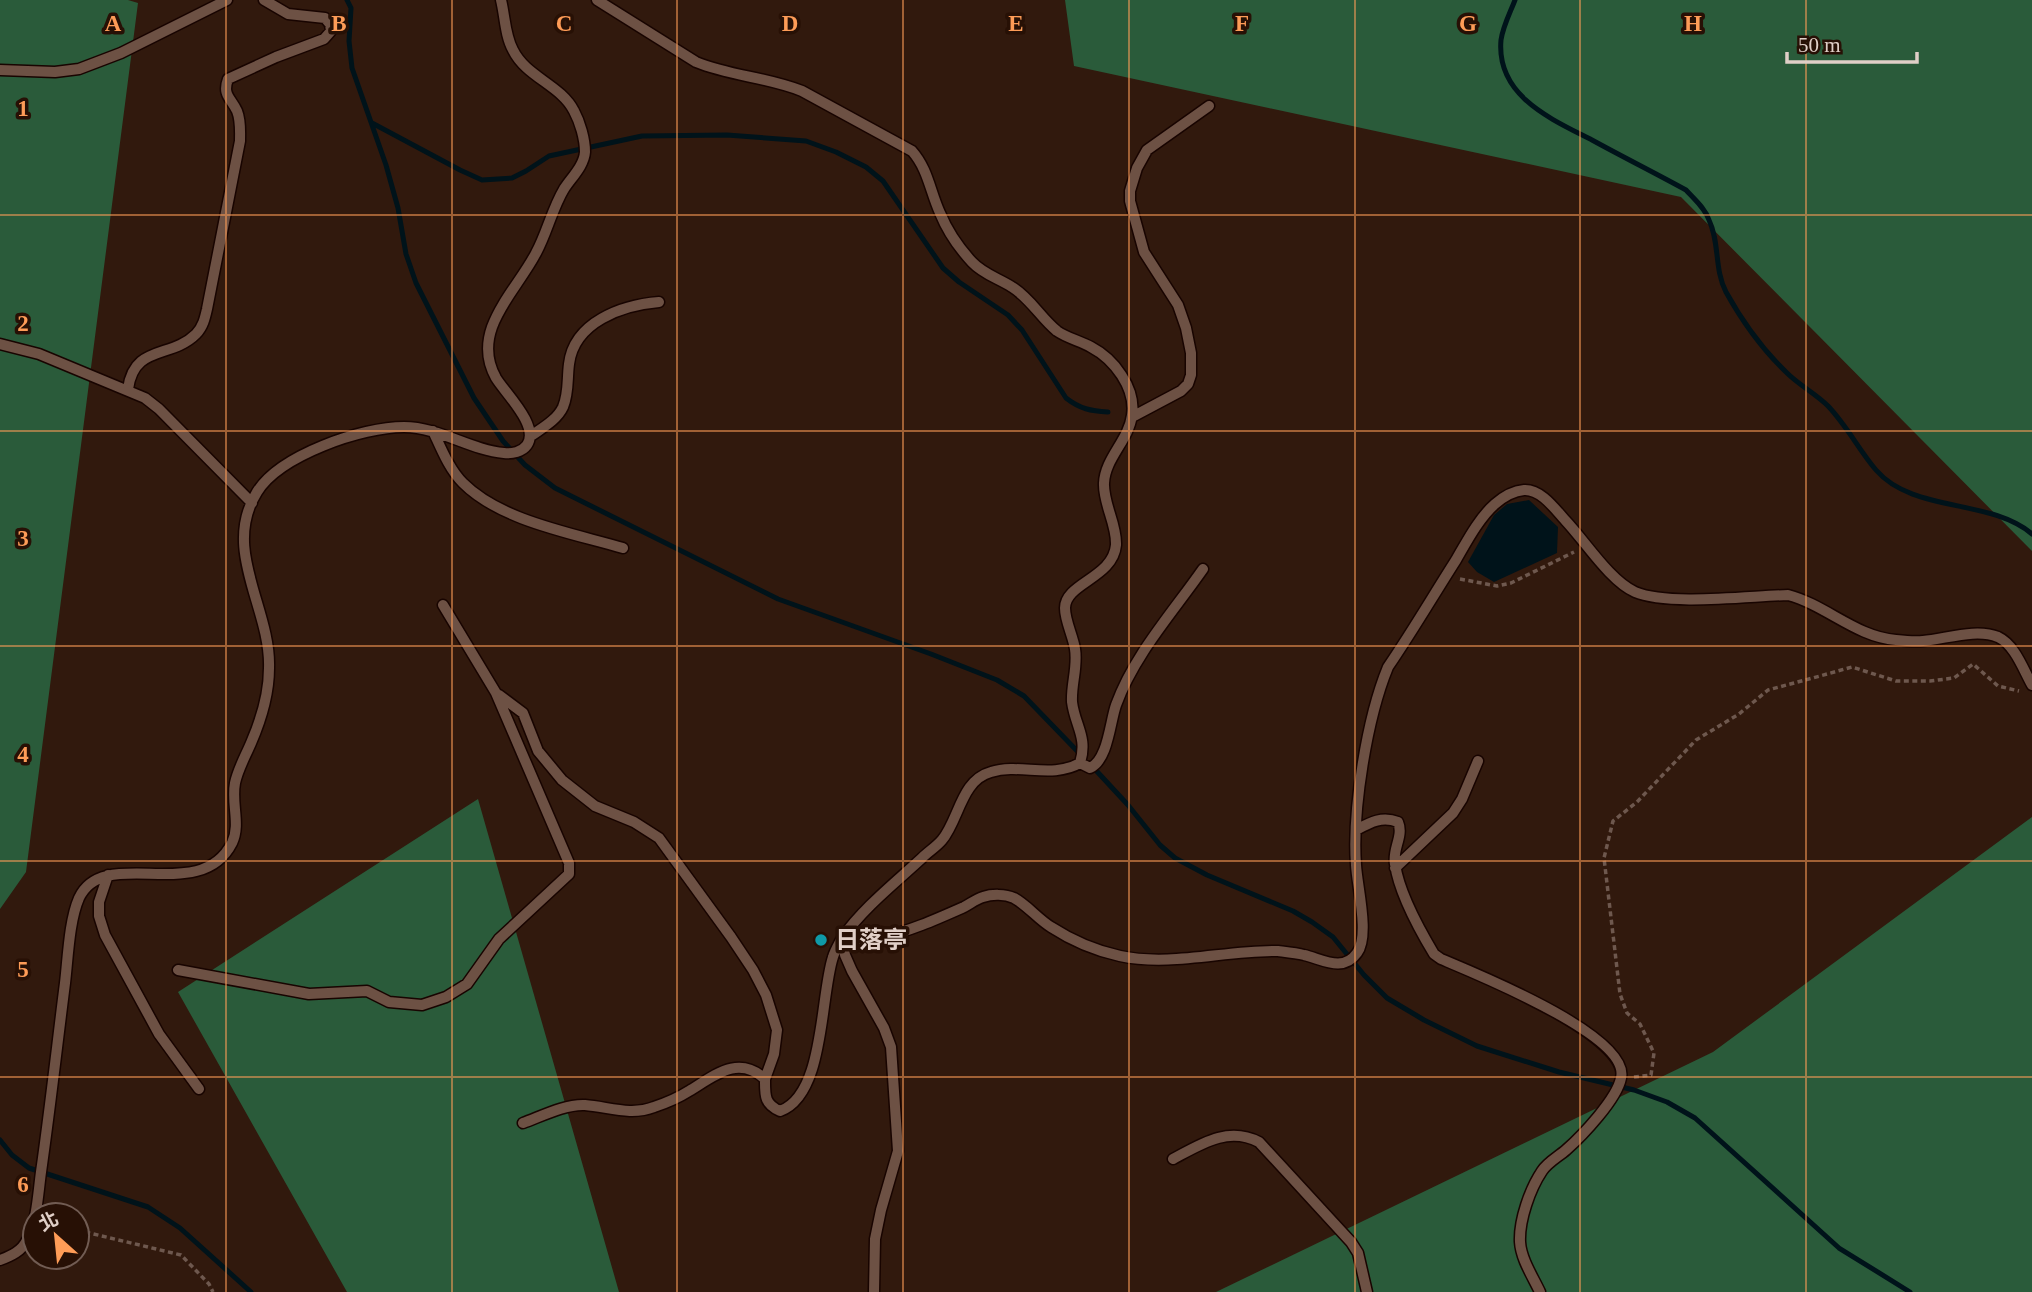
<svg xmlns="http://www.w3.org/2000/svg" width="2032" height="1292" font-family="'Times New Roman','Noto Sans TC',serif">
<style>
.forest{fill:#2a5b3a}
.water{fill:#00131a}
.lines{fill:none;stroke-linecap:round;stroke-linejoin:round}
.stream{stroke:#00131a;stroke-width:5}
.service-casing{stroke:#180400;stroke-width:13}
.path{stroke:#6e584e;stroke-width:3.5;stroke-dasharray:5 3.5;stroke-linecap:butt}
.service{stroke:#6d5144;stroke-width:10}
.grid{fill:none;stroke:#fe9c57;stroke-width:2;stroke-opacity:0.55}
.culture-dot{fill:#0f9aa8;stroke:#271005;stroke-width:2.5}
.labels{text-anchor:middle;stroke-width:7;stroke-linejoin:round;paint-order:stroke}
.poi-label{font-size:24px;font-weight:bold;fill:#e0cfc7;stroke:#271005;text-anchor:start}
.grid-label{font-size:23px;text-anchor:middle;font-weight:bold;fill:#fe9c57;stroke:#271005;stroke-width:7;stroke-linejoin:round;paint-order:stroke}
</style>
<rect width="100%" height="100%" fill="#31190d"/>
<path class="forest" d="M0 0H128L138 3 26 872 0 909Z
M1065 0H2032V551L1681 197 1074 66Z
M478 799 619 1292H347L178 992Z
M2032 817V1292H1216L1713 1052Z"/>
<path class="water" d="M1529 500 1558 527 1557 553 1494 582 1477 572 1468 562 1494 515 1507 504Z"/>
<g class="lines">
<path class="stream" d="M347 0 351 8 349 41 352 68 386 165 398 208 406 254 416 283 474 398 503 441 525 465 555 488 778 599 931 654 997 680 1024 696 1082 756
M1515 0C1510 13 1503 26 1501 40 1496 96 1551 119 1592 140 1623 157 1655 173 1686 190 1694 199 1705 208 1709 220 1720 243 1714 269 1726 292 1742 321 1763 350 1787 373 1799 385 1816 394 1828 406 1847 426 1859 450 1876 470 1913 513 1989 498 2032 534
M372 123 460 170 482 180 512 178 526 171 549 156 642 136 727 135 806 141 836 152 866 167 883 181 943 268 959 282 1008 315 1022 330 1066 398C1080 409 1091 411 1108 412
M1091 765 1128 805 1160 845 1175 858 1207 875 1293 911 1312 922 1333 937 1364 975 1387 998 1424 1020 1477 1046 1559 1072 1634 1090 1667 1102 1695 1118 1839 1248 1910 1292
M0 1140 12 1155 29 1168 148 1207 180 1228 251 1292"/>
<defs>
<path id="service" d="M597 0 696 62C730 76 767 77 802 91L912 151C928 169 930 191 940 213 947 230 959 248 972 262 983 274 998 278 1012 287 1030 298 1041 318 1057 331 1067 338 1080 341 1091 347 1114 359 1136 388 1132 415 1129 440 1105 458 1104 483 1103 504 1117 524 1116 545 1113 578 1065 583 1065 608 1065 621 1073 636 1075 649 1078 667 1071 684 1072 702 1075 726 1088 737 1080 763 1052 779 1020 763 991 772 961 780 959 820 942 840 936 847 928 852 922 858 895 883 863 908 842 938L845 955 852 971 884 1028 891 1047 898 1151 881 1210 875 1239 874 1292
M0 70 55 72 79 69 121 53 227 0
M0 344 39 354 145 398 159 409 252 503
M128 389C134 344 171 359 196 334 203 327 205 318 207 309L240 141C240 131 241 121 237 111 231 98 222 95 228 79L276 57 324 39 331 31 330 24 325 18 288 14 264 0
M1132 417 1181 391 1188 384 1191 375V353L1186 328 1178 305 1144 252 1130 201V191L1137 168 1147 150 1209 106
M433 431C441 448 449 469 463 483 501 521 572 533 623 548
M531 436C542 428 557 420 563 407 569 393 567 379 569 364 574 322 622 305 659 302
M499 695 523 713 538 751 562 780 595 806 634 822 659 838 731 937 753 970 766 995 777 1030 774 1054 765 1079
M1080 763 1090 768C1108 760 1110 722 1116 705 1134 655 1173 612 1203 569
M1356 830C1371 822 1382 816 1398 822 1404 836 1392 849 1395 864 1399 893 1419 929 1434 954L1441 959C1474 973 1631 1036 1621 1078 1617 1099 1582 1136 1566 1150 1558 1157 1548 1162 1542 1171 1530 1189 1519 1220 1520 1242 1521 1259 1533 1277 1540 1292
M1395 868 1453 813 1462 799 1478 761
M108 875 99 902V916L105 935 159 1034 199 1089
M178 970 309 994 367 991 389 1002 422 1005 446 997 467 984 499 939 569 874V863L496 693 443 605
M523 1123C542 1116 565 1104 585 1105 609 1107 631 1116 654 1107 666 1103 678 1098 689 1091 714 1076 738 1054 765 1079 765 1095 764 1104 780 1111 825 1095 820 996 833 957 835 950 839 944 842 938 855 939 867 940 879 938 908 932 937 919 964 907 970 904 976 899 983 897 992 894 1005 894 1014 898 1027 905 1038 919 1051 927 1071 940 1097 951 1120 956 1171 967 1226 950 1278 951 1286 952 1296 953 1304 955 1322 959 1343 973 1357 953 1370 936 1357 886 1356 865 1352 810 1367 718 1388 667 1412 632 1433 596 1456 560 1467 541 1479 518 1495 504 1503 497 1513 491 1524 490 1541 489 1555 509 1565 520 1585 541 1610 581 1635 592 1668 606 1749 596 1788 595 1826 605 1856 637 1896 640 1905 641 1915 642 1923 641 1946 639 1976 628 1998 637 2015 645 2023 669 2032 685
M1173 1159C1201 1144 1228 1126 1259 1142L1351 1242 1358 1253 1367 1292
M0 1260C11 1256 22 1251 27 1240 37 1221 38 1194 41 1172 50 1109 57 1046 65 983 68 958 69 921 79 898 104 844 200 906 232 843 241 824 231 804 235 783 238 769 245 757 251 743 261 720 269 693 269 668 271 608 221 550 257 492 280 455 362 427 404 427 439 427 470 450 504 453 512 454 522 452 527 445 540 426 505 393 496 378 487 362 486 344 492 327 502 300 523 278 536 253 547 233 552 209 564 189 571 178 584 166 585 152 585 139 580 122 574 111 561 85 526 77 513 50 505 36 505 16 501 0"/>
</defs>
<use href="#service" class="service-casing"/>
<path class="path" d="M1460 579 1497 586 1511 583 1574 552
M1634 1077 1651 1075 1654 1053 1640 1024 1627 1013 1620 994 1604 858 1613 821 1637 802 1696 740 1739 714 1768 690 1820 676 1852 667 1896 681H1930L1954 678 1973 664 1998 686 2019 691
M77 1230 181 1255 209 1284 213 1292"/>
<use href="#service" class="service"/>
</g>
<path class="grid" d="M226 0V1292M452 0V1292M677 0V1292M903 0V1292M1129 0V1292M1355 0V1292M1580 0V1292M1806 0V1292M0 215H2032M0 431H2032M0 646H2032M0 861H2032M0 1077H2032"/>
<circle class="culture-dot" cx="821" cy="940" r="7"/>
<g class="labels">
<g class="poi-label">
<text x="835" y="948">日落亭</text>
</g>
</g>
<g class="grid-label">
<text x="113" y="31">A</text>
<text x="339" y="31">B</text>
<text x="564" y="31">C</text>
<text x="790" y="31">D</text>
<text x="1016" y="31">E</text>
<text x="1242" y="31">F</text>
<text x="1468" y="31">G</text>
<text x="1693" y="31">H</text>
<text x="23" y="116">1</text>
<text x="23" y="331">2</text>
<text x="23" y="546">3</text>
<text x="23" y="762">4</text>
<text x="23" y="977">5</text>
<text x="23" y="1192">6</text>
</g>
<g transform="translate(56 1236) rotate(333)"><circle r="33" fill="#271005" stroke="#715c53" stroke-width="2"/>
<path d="M0-5L12 26L0 18L-12 26Z" fill="#fe9c57"/>
<text y="-10" font-size="19" font-weight="bold" text-anchor="middle" fill="#e0cfc7">北</text>
</g>
<path d="M1787 52v10h130v-10" fill="none" stroke="#e0cfc7" stroke-width="3.5"/>
<text x="1798" y="52" font-size="21" fill="#e0cfc7" stroke="#271005" stroke-width="5" paint-order="stroke">50 m</text>
</svg>
